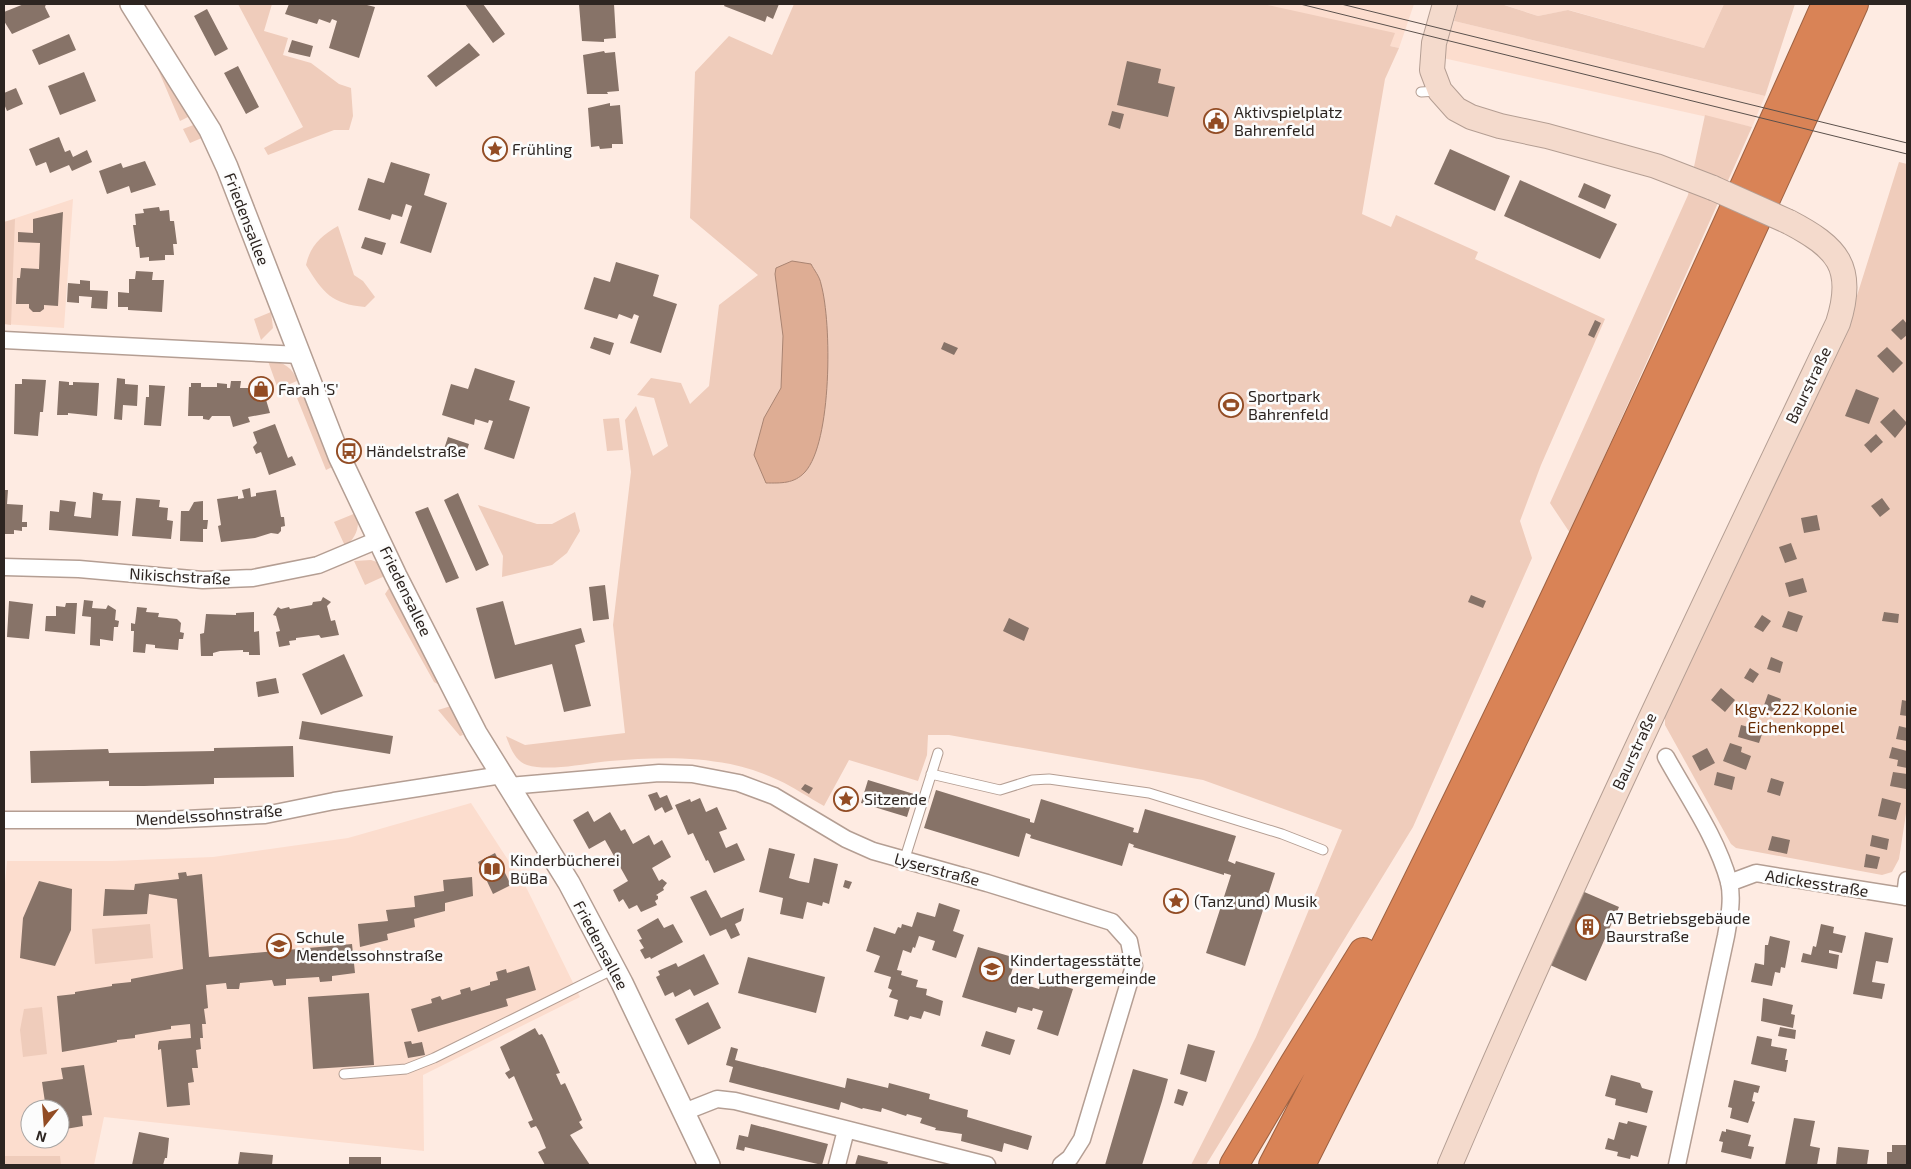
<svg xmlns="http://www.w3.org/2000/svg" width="1911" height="1169" font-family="'Exo 2',sans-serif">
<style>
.built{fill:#fcddce;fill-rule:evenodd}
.green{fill:#efccbb}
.water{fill:#dead94;stroke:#a98472}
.building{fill:#877368}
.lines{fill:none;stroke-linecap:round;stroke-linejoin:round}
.service-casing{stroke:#b49e93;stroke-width:11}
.minor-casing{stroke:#b49e93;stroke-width:19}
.tertiary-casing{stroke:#b49e93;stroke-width:24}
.secondary-casing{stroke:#b49e93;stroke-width:26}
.motorway-casing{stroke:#9d6243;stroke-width:30}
.service{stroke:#fff;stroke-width:9}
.minor{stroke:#fff;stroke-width:16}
.tertiary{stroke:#fff;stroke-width:21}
.secondary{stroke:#f4dacc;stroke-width:24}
.motorway{stroke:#d98356;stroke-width:28}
.tram{stroke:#5b514c;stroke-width:1}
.secondary-bridge-casing{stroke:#b49e93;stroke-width:26;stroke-linecap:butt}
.secondary-bridge{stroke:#f4dacc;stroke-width:24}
.labels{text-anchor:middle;stroke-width:5;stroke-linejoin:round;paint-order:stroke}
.poi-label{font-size:16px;fill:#2d2521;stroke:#fcfcfc;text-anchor:start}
.street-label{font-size:16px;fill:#2d2521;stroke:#fcfcfc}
.park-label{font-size:16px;fill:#672b03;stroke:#fcfcfc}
</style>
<rect width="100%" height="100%" fill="#feebe2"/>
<path class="built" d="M1210 4H1414L1399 48Z
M1502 4H1724L1704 48 1569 10 1538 16Z
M1454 21 1765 96 1752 127 1443 58Z
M73 199 64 328 4 324V222Z
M471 803 527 889 580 997 423 1075 424 1151 104 1117 94 1165H4V895L7 861H112L213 857 348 838ZM30 1109H60V1139H30Z"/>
<path class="green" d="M238 4H272L264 31 288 38 283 55 311 63 339 84 351 88 353 116 349 130H334L268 155 264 148 303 127Z
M794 4H1263L1395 33 1390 46 1399 48 1385 79 1362 214 1391 227 1396 215 1478 252 1475 259 1605 319 1541 465 1520 521 1532 558 1413 827 1206 1165H1191L1256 1037 1342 830 1203 780 949 735H928L927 755 918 781 849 760 824 806C809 798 794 787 778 780 726 755 666 756 610 761 587 763 549 772 527 765 515 761 510 747 506 736L525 745 625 733 613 625 631 472 625 420 636 406 653 456 668 446 654 398 637 395 651 378 681 383 690 404 709 386 719 305 758 275 690 218 695 72 729 36 772 55Z
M1458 4H1501L1538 16 1568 10 1704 48 1724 4H1795L1765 96 1454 21Z
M148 46 192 115 180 121Z
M1705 115 1752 127 1570 533 1550 503 1688 195Z
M196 124 204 137 190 143 183 129Z
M1899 162 1907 164V807L1899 859 1892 872 1882 875 1736 848 1731 844 1665 725V701L1850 318Z
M15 219 11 325 4 324V222Z
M338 226 354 275 363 281 375 297 365 307C332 304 323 293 306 265 310 246 321 236 338 226Z
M271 312 273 328 261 340 254 319Z
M268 361C281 360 294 368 297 381L278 389Z
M303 395 332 467 326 470 297 398Z
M619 418 623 450 607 451 603 419Z
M478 505 537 524H552L575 512 580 531 567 553 552 565 502 577 503 556Z
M356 513C361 525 356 539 345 546L334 522Z
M371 560 380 563 387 575 365 585 354 561Z
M391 585 443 687 434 682 385 594Z
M451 706 463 735 460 736 438 710Z
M150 924 153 958 95 964 92 929Z
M42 1007 47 1054 23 1057 20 1030 24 1009Z
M4 1156H60L61 1165H4Z"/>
<path class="water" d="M792 261 811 264C814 270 820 277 821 284 832 323 832 442 805 472 794 484 781 483 766 483L754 455 764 418 781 388 783 336 775 274 776 268Z"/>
<path class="building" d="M24 4H46L45 7 50 17 12 34 4 21V12Z
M289 4H363L375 7 359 58 329 48 337 21 332 19 330 23 319 19 317 24 285 14Z
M465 4H483L505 34 493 43Z
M579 4H614L616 38 604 39V42L582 41Z
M725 4H779L773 19 767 16 765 22 724 6Z
M207 9 228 49 215 56 194 16Z
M69 34 76 50 39 65 32 50Z
M292 40 313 46 310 57 288 52Z
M469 43 480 55 436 87 427 76Z
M604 51 605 53 615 52 619 91 607 92 608 94H587L583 55Z
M1127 61 1161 69 1158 83 1175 87 1168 117 1117 105Z
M238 66 259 107 246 114 224 73Z
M84 72 96 101 60 115 48 86Z
M16 88 23 104 7 111 4 104V93Z
M610 103V106L620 105 623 144H612V148L600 149 599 146 591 147 588 108Z
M1112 111 1124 114 1120 129 1108 125Z
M59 137 65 152 70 150 73 157 87 150 92 162 72 171 69 165 50 173 46 162 36 166 29 149Z
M1450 149 1510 176 1495 211 1434 184Z
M145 161 156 185 131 193 129 186 107 194 99 171 121 163 123 168Z
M391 162 430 174 424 195 447 203 431 253 400 243 412 206 406 204 402 217 392 214 390 220 358 210 368 178 384 183Z
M1520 180 1617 224 1600 259 1504 216Z
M1584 183 1611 195 1605 209 1578 197Z
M159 207 160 211 169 210 170 221H174L177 244H173L174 255H165V260L149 261V257L140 258 139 247H136L133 225H136L135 214 144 213 143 209Z
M63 212 58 306 44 305V309L40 312H33L29 308V304H16L17 278H20L21 268 39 269 40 243 18 242V232L33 233V219Z
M365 237 386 243 382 255 361 248Z
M616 262 659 275 653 296 677 304 661 353 630 343 639 316 634 314 632 319 619 314 617 319 584 309 594 277 610 282Z
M136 271 153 272 152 280H164L162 312 128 310V307H118V292L129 293V279H135Z
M80 280 90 281V290L108 291 107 309 91 308 92 297 79 296V303L67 302 68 283 80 284Z
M1903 319 1907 324V335L1901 340 1891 330Z
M1595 320 1601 323 1594 338 1588 335Z
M594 337 614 343 610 355 590 348Z
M944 342 958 348 954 355 941 349Z
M1887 347 1903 363 1893 373 1877 356Z
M475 368 515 381 509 400 530 407 514 459 484 449 493 421 489 420 488 423 475 419 474 425 442 415 451 384 468 389Z
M117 378 125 379V384L138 385 137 406 123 405 122 420 114 419Z
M22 379 46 380 43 412H40L38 436 14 434 15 384H22Z
M59 381 69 382V385H73V382L99 383 97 416 68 413V415H57Z
M231 381H241L240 388H256L257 384 264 383 266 391 264 393 270 413 248 417 250 422 233 427 230 416H212L209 420 203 419V416H188L189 387H191V383H201V387H217V383L227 384V388H230Z
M149 385 165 386 161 426 144 425 146 397H149Z
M1856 389 1879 398 1869 424 1845 416Z
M1894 409 1907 423 1895 438 1880 422Z
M275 424 288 458 292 456 296 465 269 475 261 452 256 454 253 447 257 443 253 432Z
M1876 434 1883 442 1871 453 1864 445Z
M448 437 469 444 465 456 444 449Z
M250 488 251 497 256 496V493L276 490 281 517H284L285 526 281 527V531L278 534 271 533 255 538 221 542 218 526 221 525 217 499 238 496V499L244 498 242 490Z
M4 490H8L7 504 23 505 22 522H27V527H22V531L14 530V534H4Z
M93 492 103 494 102 500 121 501 118 536 49 530 50 511 59 512 60 500 76 502 74 516 91 518Z
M458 493 489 565 476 571 444 500Z
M136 498 160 500 159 507 168 508 167 520 173 521 171 539 132 536Z
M1882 498 1890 509 1880 517 1871 506Z
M203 501V520H208L207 529H203V542L180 541 181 511H189L194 502Z
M428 507 459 578 446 583 415 512Z
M1817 515 1820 530 1804 533 1801 518Z
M1791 543 1797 559 1785 563 1779 547Z
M1803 578 1807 592 1789 597 1785 583Z
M605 585 609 619 593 621 589 587Z
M1471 595 1486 601 1483 608 1468 602Z
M323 597 331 602 327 606 331 621 335 620 339 635 321 638 319 635 296 638V640L289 641 290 645 279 647 276 632 280 631 276 616 273 615 278 607 281 609 289 607 290 609 312 605 313 602 321 601Z
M84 600 93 601 92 608 106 609 108 605 116 610 115 620 119 621 118 627H114L113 641 100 639V646L90 645 91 617 82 616Z
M9 601 33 604 29 639 7 637Z
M503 601 515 645 581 628 585 642 575 645 591 706 564 712 552 664 495 679 476 608Z
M66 603H77L75 634 45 631 46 616H56V606L65 607Z
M137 607 147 608 146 612 159 613 158 617 177 619 181 623 180 632 184 633 183 639H179L178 650 155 648V645L146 644 145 653 133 652 134 631H131V623L135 624Z
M1788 611 1803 616 1797 632 1782 627Z
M254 612V632L259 631 260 655H249V652H243V650L220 651 213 653V656H201L200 634 204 633 206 614 236 615V613Z
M1884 612 1899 614 1898 623 1882 621Z
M1762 615 1771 621 1763 632 1754 627Z
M1009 618 1029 628 1024 641 1003 631Z
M344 654 363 696 321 715 302 674Z
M1771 657 1783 662 1780 673 1767 669Z
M1750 668 1759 674 1753 683 1744 678Z
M276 678 279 693 258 697 256 682Z
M1721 688 1735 700 1725 712 1711 700Z
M1768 694 1781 699 1776 713 1763 708Z
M1902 700 1907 701V716L1900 715Z
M302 721 393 736 390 754 299 739Z
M1741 725 1763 731 1759 743 1738 737Z
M1899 726 1907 728V741L1896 739Z
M1730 743 1742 747 1741 752 1751 756 1746 770 1723 761Z
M293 746 294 777 214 778V784L144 786H109V781L31 783 30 751 108 749 109 753 214 751V748Z
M1892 747 1907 751V768L1897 766 1898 760 1889 758Z
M1707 748 1715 763 1700 771 1692 756Z
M1717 772 1735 777 1732 790 1714 785Z
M1893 772 1907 774 1906 789 1890 786Z
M1771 778 1784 782 1780 796 1767 792Z
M868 780 914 794 907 817 861 803Z
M805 784 813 788 809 794 801 789Z
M936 790 1030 819V822L1034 823 1041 799 1134 828 1133 832 1138 833 1145 809 1236 836 1228 861 1235 864 1236 861 1275 873 1245 966 1206 953 1231 875 1224 873V875L1133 847 1134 845 1129 843 1122 866 1030 838 1031 835 1026 833 1019 857 924 828Z
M657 792 660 798 667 795 673 809 665 813 662 807 655 811 648 795Z
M700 798 706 812 717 807 727 829 719 832 726 848 737 843 745 860 714 873 708 860 706 861 693 833 688 835 675 805 690 799 691 802Z
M1882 798 1901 803 1896 820 1878 816Z
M588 811 594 822 610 812 621 831 625 829 633 844 649 835 654 845 662 840 671 857 652 868 659 881 662 879 667 883 663 888 664 890 656 895 658 896V899L655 901 657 905 641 912 637 905 629 909 623 899 619 902 613 890 628 881 605 840 589 849 573 820Z
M1872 835 1889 839 1887 850 1870 846Z
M1772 836 1790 840 1787 854 1768 850Z
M769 848 795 854 789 878 799 881 809 883 814 858 838 864 829 904 823 902 822 906 807 902 803 919 780 914 783 898 759 892Z
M495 853 511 885 493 894 478 862Z
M1866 854 1880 857 1877 869 1864 867Z
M186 872 187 876 202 874 209 957 352 944 355 973 332 976V981L320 982 319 977 286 979V985L274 986 272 980 240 983 239 989H227L226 983 206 985 208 1008 204 1009 206 1024H202L203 1038H200L201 1049 196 1050 198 1068H192L194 1082 188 1083 190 1105 167 1107 161 1049 158 1050V1045L159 1041 191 1038 190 1024 171 1026V1029L135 1035V1038L117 1040V1042L62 1052 57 996 75 994V992L112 986V984L131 982V979L183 969 177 899 149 894 147 914 103 916 105 889 134 890 135 884 179 879 178 873Z
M472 877 473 896 445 903V911L414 919 415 927 387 934 388 940 360 947 358 924 388 921 386 910 415 907 414 896 444 891 443 880Z
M845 880 852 882 849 889 843 887Z
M39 881 72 889 71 930 55 966 20 958 23 918Z
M706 890 721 918 744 908 741 921 735 924 740 935 731 939 726 929 710 936 690 897Z
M1582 891 1619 907 1586 981 1550 965Z
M939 903 960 910 953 931 964 935 956 958 932 950 935 941 919 936 915 948 913 947 911 953 903 950 897 970 902 971 901 975 918 980 916 987 927 989 926 995 943 1001 940 1016 924 1011 921 1019 910 1016 908 1020 894 1016 898 1000 889 997 892 990 888 988 891 977 874 972 880 956 866 951 874 927 895 934 898 927 901 928 902 924 912 927 917 912 935 917Z
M658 918 664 928 673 924 683 942 651 959 650 957 645 959 640 950 644 948 639 940 642 939 637 930Z
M1821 924 1834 927 1833 933 1846 936 1842 953 1829 950V953L1839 955 1837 969 1801 962 1803 953 1811 955 1813 946 1816 947Z
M1865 932 1893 938 1888 963 1876 961 1872 982 1885 984 1882 999 1853 994Z
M1770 936 1790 941 1785 968 1781 967 1780 973 1775 972 1772 986 1751 982 1755 963 1764 965 1765 945H1768Z
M978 947 1016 958 1009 980 1039 989 1042 979 1073 989 1058 1036 1037 1029 1043 1011 1033 1008 1032 1011 1018 1007 1016 1013 962 997Z
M704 954 719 984 694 996 690 989 675 997 673 992 665 996 656 977 660 975 658 971 676 963 678 967Z
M748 957 825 977 816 1013 738 993Z
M529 966 536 990 506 999 508 1006 418 1032 411 1009 432 1003 431 999 440 996 442 1000 461 994 460 990 470 987 471 991 490 985V982L498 980 496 972 506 969 507 973Z
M369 993 374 1065 313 1069 308 997Z
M1763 998 1793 1005 1791 1014 1795 1015 1793 1028 1761 1021Z
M708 1002 721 1028 688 1045 675 1019Z
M1780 1027 1796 1030 1795 1039 1778 1036Z
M535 1028 539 1035 542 1034 545 1039 560 1073 556 1074 561 1085 565 1083 582 1120 579 1122 583 1128 570 1135 590 1165H545L538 1152 546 1148 539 1131 536 1126 531 1128 528 1122 533 1120 514 1076 509 1079 505 1073 510 1070 500 1047Z
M986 1031 1015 1040 1010 1055 981 1046Z
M1757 1036 1772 1039 1771 1046 1787 1049 1785 1060H1788L1786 1072 1751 1064Z
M411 1041 412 1044 422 1042 425 1055 408 1058 404 1042Z
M1188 1044 1215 1051 1206 1082 1180 1074Z
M731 1047 738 1049 735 1060 845 1088 847 1078 888 1088 889 1083 930 1094 929 1099 968 1110 967 1117 1032 1136 1028 1150 1004 1143 1002 1152 961 1141 962 1134 935 1130 936 1128 920 1123 922 1118 907 1114 906 1116 882 1108 881 1112 863 1108 862 1109 841 1102 839 1110 729 1082 733 1067 726 1065Z
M84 1065 92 1115 82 1116 83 1126 60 1130V1109H46L42 1082 63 1079 61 1068Z
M1133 1069 1168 1079 1162 1101 1142 1165H1105Z
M1611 1075 1640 1083 1642 1088 1653 1091 1647 1113 1615 1105 1616 1099 1605 1096Z
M1734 1080 1760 1086 1758 1093 1754 1092 1752 1101 1755 1102 1748 1123 1730 1118 1732 1108 1728 1107Z
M1178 1089 1188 1092 1183 1106 1174 1103Z
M1794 1118 1815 1121 1810 1146 1820 1148 1817 1165H1785Z
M1628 1121 1647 1126 1638 1157 1631 1155 1630 1159 1617 1156 1618 1152 1605 1149 1608 1138 1614 1140 1619 1122 1627 1124Z
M751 1124 828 1144 822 1165 745 1147 744 1151 736 1149 739 1135 748 1137Z
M1726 1129 1751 1135 1748 1146 1754 1147 1751 1159 1721 1152 1723 1142 1719 1141 1722 1131 1726 1132Z
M139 1132 169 1138 167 1158H165L163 1165H132Z
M1892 1145H1907V1165H1887V1152H1892Z
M1838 1147 1869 1150 1867 1165H1836Z
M240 1152 273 1155 272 1165H238Z
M858 1155 888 1162 887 1165H855Z
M349 1157H381V1165H349Z"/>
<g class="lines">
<defs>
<path id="service" d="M1421 92 1438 91
M931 774 1000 790 1032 780 1049 779 1149 793 1282 834 1323 850
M904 861 938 753
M344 1074 406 1069 434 1058 614 969"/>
<path id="minor" d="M4 340 300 355
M4 567 79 569 203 580 253 578 318 565 380 539
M1666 757C1688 797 1717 838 1729 882 1733 899 1729 919 1726 936L1677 1165
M509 786 659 773 692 774 739 783 774 796 846 839 873 851 987 883 1112 922 1129 941 1134 966 1082 1139 1070 1158 1061 1165
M4 820H165L265 815 334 801 502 775
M1729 883 1756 873 1907 897
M1905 897 1907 880
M684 1112 717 1099 735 1101 987 1165
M837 1165 846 1130"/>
<path id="tertiary" d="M131 4 210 130 227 167 339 456 396 576 476 733 569 883 622 983 709 1165"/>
<path id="secondary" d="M1445 4 1434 43 1432 70 1440 91 1456 109 1471 117 1500 126 1547 136 1656 166 1713 188
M1450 1165C1571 881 1705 602 1838 323 1856 267 1837 247 1789 222"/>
<path id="motorway" d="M1234 1165 1294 1064 1363 952
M1273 1165C1472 785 1652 395 1826 4
M1301 1165C1355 1057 1410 950 1463 842 1599 565 1728 285 1854 4"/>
</defs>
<use href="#service" class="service-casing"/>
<use href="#minor" class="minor-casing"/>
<use href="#tertiary" class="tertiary-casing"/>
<use href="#secondary" class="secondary-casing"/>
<use href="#motorway" class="motorway-casing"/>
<use href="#service" class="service"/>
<use href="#minor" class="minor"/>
<use href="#tertiary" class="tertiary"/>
<use href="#secondary" class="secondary"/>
<use href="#motorway" class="motorway"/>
<path class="tram" d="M1300 4 1907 154
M1341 4 1907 143"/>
<defs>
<path id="secondary-bridge" d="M1713 188 1789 222"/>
</defs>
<use href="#secondary-bridge" class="secondary-bridge-casing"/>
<use href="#secondary-bridge" class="secondary-bridge"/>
</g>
<defs>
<symbol id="civic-ring" viewBox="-11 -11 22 22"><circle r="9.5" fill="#fcfcfc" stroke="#924c24" stroke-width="1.5"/><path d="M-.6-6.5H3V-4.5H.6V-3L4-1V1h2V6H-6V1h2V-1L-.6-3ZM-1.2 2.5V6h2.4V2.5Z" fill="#924c24"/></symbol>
<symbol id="sight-ring" viewBox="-11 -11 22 22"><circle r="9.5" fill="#fcfcfc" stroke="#924c24" stroke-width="1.5"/><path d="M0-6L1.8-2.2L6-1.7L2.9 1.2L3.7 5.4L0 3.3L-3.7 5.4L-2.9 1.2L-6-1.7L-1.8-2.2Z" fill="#924c24"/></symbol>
<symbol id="shop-ring" viewBox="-11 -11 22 22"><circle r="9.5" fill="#fcfcfc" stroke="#924c24" stroke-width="1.5"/><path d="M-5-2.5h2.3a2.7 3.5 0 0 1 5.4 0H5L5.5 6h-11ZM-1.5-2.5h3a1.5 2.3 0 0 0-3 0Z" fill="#924c24"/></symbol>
<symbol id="stadium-ring" viewBox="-11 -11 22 22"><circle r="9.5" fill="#fcfcfc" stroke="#924c24" stroke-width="1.5"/><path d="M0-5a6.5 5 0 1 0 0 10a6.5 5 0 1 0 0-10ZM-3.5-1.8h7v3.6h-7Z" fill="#924c24"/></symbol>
<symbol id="bus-ring" viewBox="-11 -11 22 22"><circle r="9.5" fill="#fcfcfc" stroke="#924c24" stroke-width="1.5"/><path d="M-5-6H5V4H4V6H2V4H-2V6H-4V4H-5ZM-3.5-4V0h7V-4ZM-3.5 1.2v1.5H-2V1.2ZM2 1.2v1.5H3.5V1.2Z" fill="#924c24"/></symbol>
<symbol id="library-ring" viewBox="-11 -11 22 22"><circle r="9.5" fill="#fcfcfc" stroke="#924c24" stroke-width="1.5"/><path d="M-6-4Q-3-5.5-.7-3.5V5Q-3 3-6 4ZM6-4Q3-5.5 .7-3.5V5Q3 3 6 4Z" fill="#924c24"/></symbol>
<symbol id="building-ring" viewBox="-11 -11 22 22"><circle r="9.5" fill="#fcfcfc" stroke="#924c24" stroke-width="1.5"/><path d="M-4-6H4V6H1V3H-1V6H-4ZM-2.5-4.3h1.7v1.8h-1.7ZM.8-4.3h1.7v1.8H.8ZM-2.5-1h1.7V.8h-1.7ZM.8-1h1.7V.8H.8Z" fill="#924c24"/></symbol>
<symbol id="school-ring" viewBox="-11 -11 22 22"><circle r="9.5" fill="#fcfcfc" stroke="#924c24" stroke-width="1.5"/><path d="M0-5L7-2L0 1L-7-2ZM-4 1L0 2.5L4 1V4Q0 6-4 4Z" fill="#924c24"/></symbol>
</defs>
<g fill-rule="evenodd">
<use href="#civic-ring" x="1202" y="107" width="28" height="28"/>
<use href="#sight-ring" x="481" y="135" width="28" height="28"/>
<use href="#shop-ring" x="247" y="375" width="28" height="28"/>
<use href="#stadium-ring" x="1217" y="391" width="28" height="28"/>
<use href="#bus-ring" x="335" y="437" width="28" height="28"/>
<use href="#sight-ring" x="832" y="785" width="28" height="28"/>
<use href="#library-ring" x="478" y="855" width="28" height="28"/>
<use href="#sight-ring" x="1162" y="887" width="28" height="28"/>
<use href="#building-ring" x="1574" y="913" width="28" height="28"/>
<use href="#school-ring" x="265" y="932" width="28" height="28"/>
<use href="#school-ring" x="978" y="955" width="28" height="28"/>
</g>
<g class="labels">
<g class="poi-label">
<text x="1234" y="118">Aktivspielplatz<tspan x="1234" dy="18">Bahrenfeld</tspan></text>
<text x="512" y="155">Frühling</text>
<text x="278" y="395">Farah 'S'</text>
<text x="1248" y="402">Sportpark<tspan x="1248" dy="18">Bahrenfeld</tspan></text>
<text x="366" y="457">Händelstraße</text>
<text x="864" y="805">Sitzende</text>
<text x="510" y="866">Kinderbücherei<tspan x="510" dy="18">BüBa</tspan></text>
<text x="1194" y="907">(Tanz und) Musik</text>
<text x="1606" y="924">A7 Betriebsgebäude<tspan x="1606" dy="18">Baurstraße</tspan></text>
<text x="296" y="943">Schule<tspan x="296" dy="18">Mendelssohnstraße</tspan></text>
<text x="1010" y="966">Kindertagesstätte<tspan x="1010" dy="18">der Luthergemeinde</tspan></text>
</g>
<g class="street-label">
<text transform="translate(247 219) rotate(69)" y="6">Friedensallee</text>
<text transform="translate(1808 385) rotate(-64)" y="6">Baurstraße</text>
<text transform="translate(180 576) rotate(3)" y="6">Nikischstraße</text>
<text transform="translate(406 591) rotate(64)" y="6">Friedensallee</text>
<text transform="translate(1634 751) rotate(-65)" y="6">Baurstraße</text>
<text transform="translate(209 815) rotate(-4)" y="6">Mendelssohnstraße</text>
<text transform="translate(937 869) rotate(15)" y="6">Lyserstraße</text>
<text transform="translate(1817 883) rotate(9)" y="6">Adickesstraße</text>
<text transform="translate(601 945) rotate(62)" y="6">Friedensallee</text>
</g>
<g class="park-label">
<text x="1796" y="715">Klgv. 222 Kolonie<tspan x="1796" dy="18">Eichenkoppel</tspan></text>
</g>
</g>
<rect width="1911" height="1169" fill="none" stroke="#2d2521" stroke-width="10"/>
<g transform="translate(45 1124) rotate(197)"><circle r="24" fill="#fcfcfc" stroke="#a9a6a4"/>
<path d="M0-4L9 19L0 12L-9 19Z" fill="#924c24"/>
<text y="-8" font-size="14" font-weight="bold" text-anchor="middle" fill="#2d2521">N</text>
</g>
</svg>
